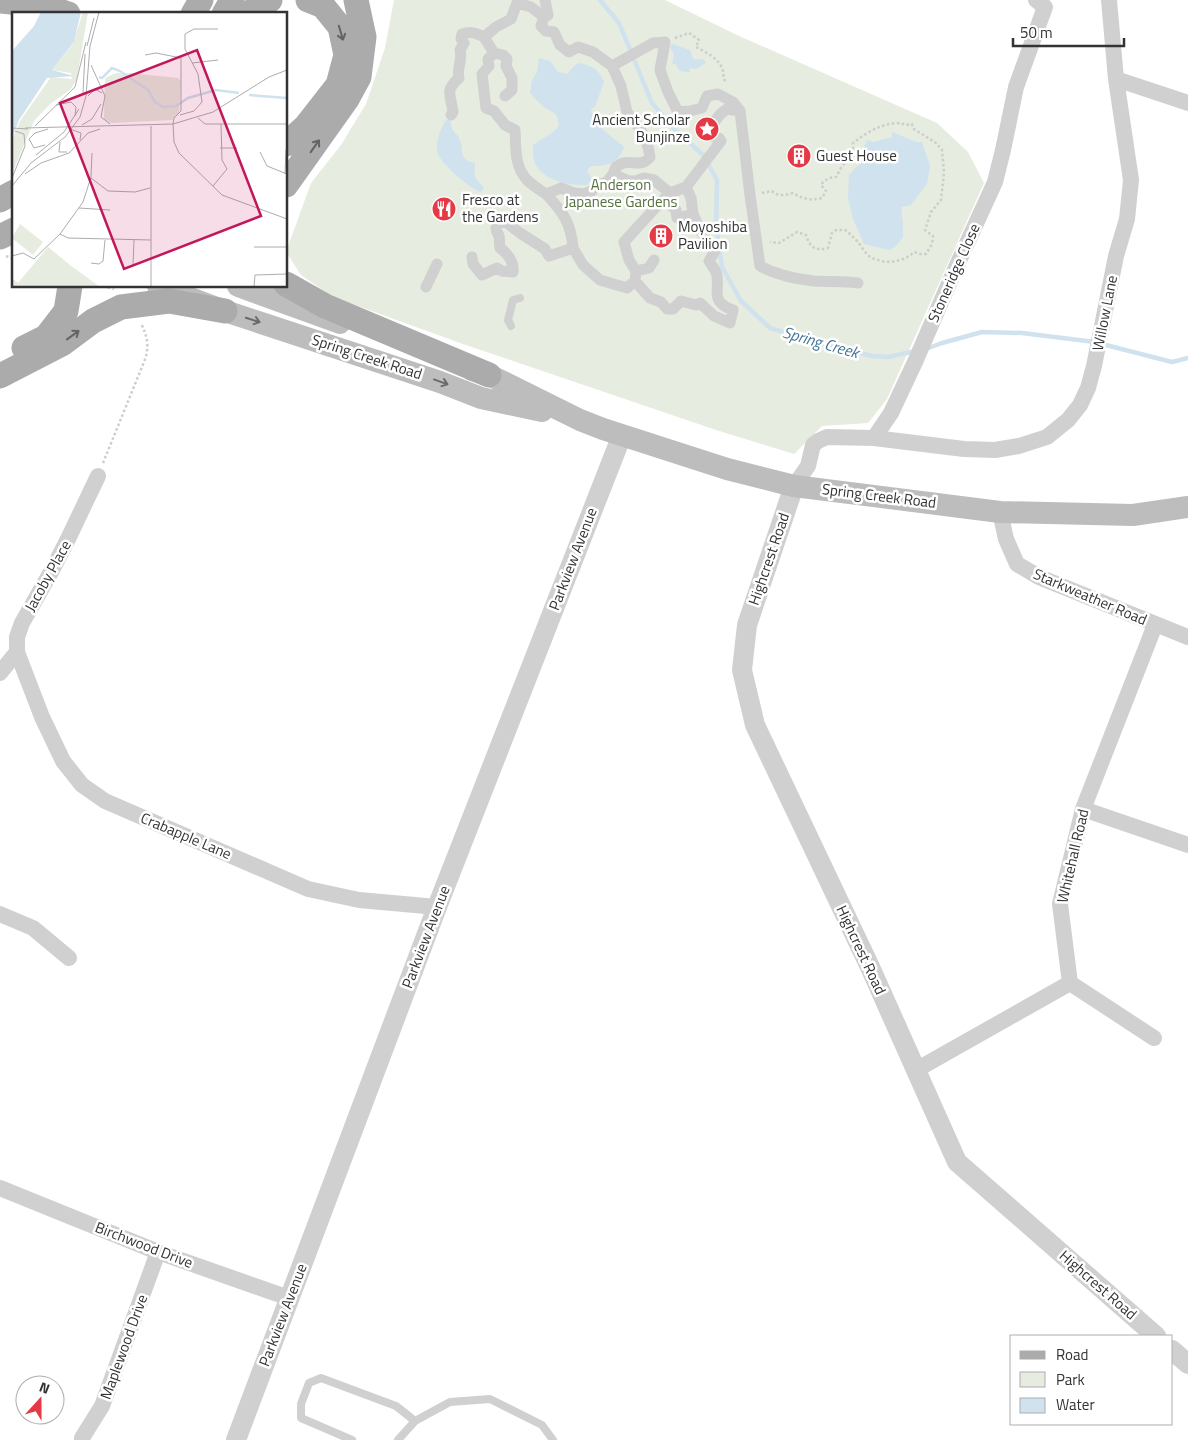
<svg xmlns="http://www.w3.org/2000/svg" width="1188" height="1440" font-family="'Titillium Web',sans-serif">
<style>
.green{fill:#e6ecdf}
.water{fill:#cfe2ee}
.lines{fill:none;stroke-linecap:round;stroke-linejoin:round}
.stream{stroke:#cfe2ee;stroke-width:4.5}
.path{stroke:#cdcdcd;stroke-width:2.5;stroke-dasharray:2.5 2.5;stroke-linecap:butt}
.service{stroke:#d0d0d0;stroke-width:8}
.pedestrian{stroke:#d0d0d0;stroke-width:11}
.minor{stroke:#d0d0d0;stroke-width:16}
.tertiary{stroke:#d0d0d0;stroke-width:20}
.secondary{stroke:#bdbdbd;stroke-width:22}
.primary{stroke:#ababab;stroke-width:25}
.primary-bridge{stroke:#ababab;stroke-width:25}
.oneway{stroke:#636363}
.oneway2{stroke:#6a6a6a}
.labels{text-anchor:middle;stroke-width:5;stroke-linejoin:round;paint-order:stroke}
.poi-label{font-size:15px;fill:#333;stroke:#fff;text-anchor:start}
.park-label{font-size:15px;fill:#56703f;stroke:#fff}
.street-label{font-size:15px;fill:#333;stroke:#fff}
.water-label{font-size:16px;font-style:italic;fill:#3f7597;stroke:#fff}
.inset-river{fill:none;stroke:#cfe2ee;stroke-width:2.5}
.inset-road{fill:none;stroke:#adadad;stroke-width:1}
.view{fill:#c2185b;fill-opacity:0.15;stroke:#c2185b;stroke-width:2.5}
.inset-edge{fill:none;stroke:#333;stroke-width:2.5}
</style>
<rect width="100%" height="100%" fill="#fff"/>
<path class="green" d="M394 0H665L739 36 937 123 968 152 984 183 887 399 868 423 822 426 794 454 716 430 463 344 333 297 301 275 286 252 311 183 341 145 366 104 385 48Z"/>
<path class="water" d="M673 44 690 50 693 59C698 61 703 56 706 63L696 69 690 68V72L680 71 676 65 672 63 674 55 669 45Z
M539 58 550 61 558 72 568 74 570 70 578 63C593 66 598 68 604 82L595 107 591 109C595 127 611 135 624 147 618 164 608 166 591 166L587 170 592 179 587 185C570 186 545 181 536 165 533 159 533 151 533 145L553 132 559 126C557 108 552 115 542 105 538 102 534 97 530 93L532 80 537 72Z
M446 120H450C451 122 451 125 452 128 453 132 457 134 459 138 465 150 457 160 475 163 474 176 474 179 484 187L481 192C471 190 437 161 437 150 436 140 441 128 446 120Z
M892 132 916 142H922L930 166 927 184 911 205 901 207 903 224V237L895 247 889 250 864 244 853 219 848 198 849 175 856 167 864 162 861 153 867 140 874 142 892 137Z"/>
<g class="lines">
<path class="stream" d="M600 0 619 23 652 103 673 128 703 155 717 180 716 226 722 267 741 301 770 328 815 342 872 356 888 357 916 351
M1102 344 1172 362 1188 358
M926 349 942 343 982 332 1022 333 1095 342"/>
<path class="path" d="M675 38 689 33 699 40 696 47C706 52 720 59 723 71 724 77 723 78 726 83
M762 193 772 191C778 197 785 195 793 193 803 199 811 201 822 198L826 191 821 185C824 180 830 177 836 177L842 166 853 154V143C866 133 880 124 897 123 904 123 903 126 912 124L914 129 936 143 942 150 944 173 941 200 931 212 925 230 933 236 932 244 926 254H920L914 252C903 263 882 265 869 256 864 252 861 245 857 241 853 237 849 233 845 230H836L832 233 828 248C815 251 810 248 806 235L797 232 779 243 770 242
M6 256 14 259
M103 286 114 289
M103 463 146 357C149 342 147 337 141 323"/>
<path class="service" d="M511 326 508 320 513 300 520 298
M352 1440 301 1418V1404L309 1383 321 1378 396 1406 415 1421
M398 1440 415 1421 450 1402 490 1399 542 1425 553 1440"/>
<path class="pedestrian" d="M544 17 548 15 545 0
M494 53 503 55 507 59 506 66 512 78V90L505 96
M612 66 653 43 665 42 660 70 668 92 678 112 690 111 702 108 707 96 718 94 733 102 740 111
M451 115 453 112C451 95 444 91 459 78 456 69 463 61 460 50L464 43 461 39 462 34C471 31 476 33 484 37
M546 194C540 190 532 185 527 180 514 166 516 147 515 130L505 125 494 111 486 108 482 74 489 66 488 59 494 53 484 37 496 27 511 19 517 3 531 7 544 17 541 26 546 31 554 32 560 45 569 52 578 47 593 52 612 66 621 86 627 112 642 132 648 147 650 157C642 167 634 161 623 163 621 164 617 166 616 167L613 174
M664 200 676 210 677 218 693 214
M573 248C571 223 563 212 546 194L561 188 574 193 584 194 592 191 597 185 607 182 613 174 629 181H636L644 178 654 180 670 193 686 187 721 141 719 138 710 136C712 125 717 115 727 109L740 111 750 195 760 266C777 275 796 279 814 281 829 282 844 281 858 283
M472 257 473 264 482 275 497 268 502 271 513 272C514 262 508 254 500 248 499 244 500 240 499 236 496 229 494 230 499 222L507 223 520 233 545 249 549 256 573 248 583 265 600 280 627 288 635 281 650 298 661 302 667 309H673L681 301 696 305 700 303 714 316 730 323 733 310C707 301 722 287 716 272 714 268 711 264 709 261L715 251 700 230 693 214 691 198 686 187
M636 271 649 268 654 260
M635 281 636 271 629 260 624 242 656 207 670 193
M426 287 437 264"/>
<path class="minor" d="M1116 79 1188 103
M874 438 964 449 995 450 1019 446 1047 437 1068 420 1080 405 1088 388 1094 366 1116 256 1127 219 1131 180 1116 79 1109 0
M794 486 808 466 813 445 818 441 827 437 874 438 891 413 915 362 957 265 995 182 1003 150 1016 87 1045 7 1036 0
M1000 512 1006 539 1017 564 1039 577 1188 637
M17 652 42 717 63 761 82 785 105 801 308 889 359 900 437 907
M0 673 17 652V637L22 623 51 572 68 539 98 476
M1083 809 1188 845
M0 914 33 928 69 958
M1070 983 1060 904 1083 809 1155 625
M1070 983 1154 1038
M916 1070 1070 983
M0 1188 158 1252 289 1298
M82 1438 102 1406 158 1252"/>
<path class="tertiary" d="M794 486 747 625 742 670 755 725 870 967 957 1162 1156 1336
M1172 1350 1188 1364
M236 1440 437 907 622 435"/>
<path class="secondary" d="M158 286 225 311 440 382 481 398 542 411
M238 286 340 323
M472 370 489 375 580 420 603 429 727 469 794 486 1000 512 1133 515 1188 507"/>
<path class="primary" d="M0 1C24 3 45 5 68 14
M193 14 201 0
M224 14 232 0
M247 14 270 0
M286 144 306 126 338 85 346 55 340 27 323 6 308 0
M286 185 347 99 359 77 364 37 356 0
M286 284 325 306 489 375
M24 348 46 337 66 311 70 286
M0 376 62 344 93 321 121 307 169 301 225 311"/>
<path class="primary-bridge" d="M0 200 14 192
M0 237 14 230"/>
</g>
<defs><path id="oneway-shaft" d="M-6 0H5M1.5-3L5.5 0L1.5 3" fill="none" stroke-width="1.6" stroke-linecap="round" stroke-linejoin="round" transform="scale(1.25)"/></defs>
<g class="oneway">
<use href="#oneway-shaft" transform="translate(341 33) rotate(73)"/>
<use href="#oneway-shaft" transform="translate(315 146) rotate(-55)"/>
<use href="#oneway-shaft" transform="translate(73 335) rotate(-36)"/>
</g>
<g class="oneway2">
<use href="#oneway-shaft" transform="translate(253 320) rotate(18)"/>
<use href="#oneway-shaft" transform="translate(441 382) rotate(20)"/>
</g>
<defs>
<symbol id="sight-disc" viewBox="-11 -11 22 22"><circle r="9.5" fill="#e63946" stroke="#fff"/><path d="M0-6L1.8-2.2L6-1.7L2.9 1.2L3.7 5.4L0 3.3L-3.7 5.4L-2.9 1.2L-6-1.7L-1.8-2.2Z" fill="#fff"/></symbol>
<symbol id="building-disc" viewBox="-11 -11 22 22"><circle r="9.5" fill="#e63946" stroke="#fff"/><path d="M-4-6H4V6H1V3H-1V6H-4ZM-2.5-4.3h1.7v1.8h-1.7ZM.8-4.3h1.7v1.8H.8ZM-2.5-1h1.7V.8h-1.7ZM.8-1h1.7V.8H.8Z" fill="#fff"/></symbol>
<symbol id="restaurant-disc" viewBox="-11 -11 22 22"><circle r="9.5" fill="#e63946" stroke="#fff"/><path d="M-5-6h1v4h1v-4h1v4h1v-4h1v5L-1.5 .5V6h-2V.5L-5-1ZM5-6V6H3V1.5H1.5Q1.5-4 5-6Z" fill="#fff"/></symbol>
</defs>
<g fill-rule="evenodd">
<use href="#sight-disc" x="693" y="115" width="28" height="28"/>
<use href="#building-disc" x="785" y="142" width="28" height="28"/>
<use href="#restaurant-disc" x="430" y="195" width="28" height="28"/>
<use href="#building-disc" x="647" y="222" width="28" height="28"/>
</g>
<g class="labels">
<g class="poi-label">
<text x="690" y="125" text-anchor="end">Ancient Scholar<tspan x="690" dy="17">Bunjinze</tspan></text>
<text x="816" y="161">Guest House</text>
<text x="462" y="205">Fresco at<tspan x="462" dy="17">the Gardens</tspan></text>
<text x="678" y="232">Moyoshiba<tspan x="678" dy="17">Pavilion</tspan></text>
</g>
<g class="park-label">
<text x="621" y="190">Anderson<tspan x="621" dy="17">Japanese Gardens</tspan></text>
</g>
<g class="street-label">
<text transform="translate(954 273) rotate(-66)" y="5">Stoneridge Close</text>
<text transform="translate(1105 313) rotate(-79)" y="5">Willow Lane</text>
<text transform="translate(367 357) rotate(18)" y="5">Spring Creek Road</text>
<text transform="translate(879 496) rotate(7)" y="5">Spring Creek Road</text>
<text transform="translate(573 559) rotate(-69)" y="5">Parkview Avenue</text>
<text transform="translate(769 559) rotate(-71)" y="5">Highcrest Road</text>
<text transform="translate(48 576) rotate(-61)" y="5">Jacoby Place</text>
<text transform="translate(1090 597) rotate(23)" y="5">Starkweather Road</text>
<text transform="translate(186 836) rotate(23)" y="5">Crabapple Lane</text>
<text transform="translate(1073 856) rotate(-77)" y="5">Whitehall Road</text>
<text transform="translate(426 937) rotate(-69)" y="5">Parkview Avenue</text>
<text transform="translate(861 950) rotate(65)" y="5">Highcrest Road</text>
<text transform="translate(144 1245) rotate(21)" y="5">Birchwood Drive</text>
<text transform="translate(1098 1285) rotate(41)" y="5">Highcrest Road</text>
<text transform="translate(283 1315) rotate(-69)" y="5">Parkview Avenue</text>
<text transform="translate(124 1347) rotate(-70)" y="5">Maplewood Drive</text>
</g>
<g class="water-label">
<text transform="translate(821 342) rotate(16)" y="6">Spring Creek</text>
</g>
</g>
<g transform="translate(12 12)">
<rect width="275" height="275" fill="#fff"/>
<path d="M71 0H76L65 67 58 78 38 92 22 109 0 162V128L8 109 39 65 60 67 59 61 40 58 61 32ZM117 61 166 66 169 69 167 101 160 108 99 111 92 107 93 66 104 61ZM8 212 31 230 21 243 0 226ZM36 235 58 253 88 275H0V266L6 271Z" fill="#e6ecdf"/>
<path d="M29 0H69L62 30 40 58 62 64 35 66 7 108 0 126V39L22 14Z" fill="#cfe2ee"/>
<path class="inset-river" d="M87 65 90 66 100 56 108 59 136 78 143 90 151 95 164 94 176 86 204 78 227 81M237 83 275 86"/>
<path class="inset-road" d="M75 34 82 6M133 43 144 41 169 46V99L162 106 161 112 162 130 167 141 210 183 275 207M180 51 206 48M79 53 93 84 89 105 98 112M71 81 73 42M76 84 83 77 90 81M44 93 59 90 64 95 63 104M168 103 182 99 190 90 186 62 173 37V22L182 17H206M186 106 193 112H275M209 112 210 148 215 157M70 113 80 107 89 92M23 114 63 75 74 30M139 114V275M0 116 16 117M13 116 161 112 201 100 257 65 275 58M58 117 69 121 68 128M48 130 47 140H55M33 133 22 136 17 127 23 121 36 117M208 136H225M248 140 255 154 275 162M24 143 52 120 67 97M13 162 29 151 57 141 76 121 88 117M273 162 274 138M0 166 13 134 12 122 3 119M79 166 96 179 123 180 138 176M0 174 19 151 53 125 68 105 74 84 78 34 87 0M201 174 215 157M67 196 98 198M48 222 56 226 139 228M242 235H275M0 244 11 241 22 247 48 222 71 190 79 165 80 141M79 251 87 252 91 249 93 228M121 253 122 228M242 275 243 263 275 262"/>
<path class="view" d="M185 38 249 204 112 257 48 91Z"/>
<rect width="275" height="275" class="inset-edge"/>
</g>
<rect x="1010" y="1335" width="162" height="90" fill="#ffffff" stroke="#adadad"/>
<rect x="1020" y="1351" width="25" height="8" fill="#ababab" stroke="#adadad"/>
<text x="1056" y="1360" font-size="15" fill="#333333">Road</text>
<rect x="1020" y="1372" width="25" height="15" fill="#e6ecdf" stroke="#adadad"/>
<text x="1056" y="1385" font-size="15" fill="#333333">Park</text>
<rect x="1020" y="1398" width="25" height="15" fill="#cfe2ee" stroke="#adadad"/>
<text x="1056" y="1410" font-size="15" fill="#333333">Water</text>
<g transform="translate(40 1400) rotate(21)"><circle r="24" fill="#ffffff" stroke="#adadad"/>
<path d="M0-4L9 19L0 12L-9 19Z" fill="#e63946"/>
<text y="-8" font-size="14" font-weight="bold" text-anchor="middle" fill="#333333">N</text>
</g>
<path d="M1013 38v8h111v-8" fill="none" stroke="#333333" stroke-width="2.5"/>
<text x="1020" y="38" font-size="15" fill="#333333" stroke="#ffffff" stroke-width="4" paint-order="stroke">50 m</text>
</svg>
